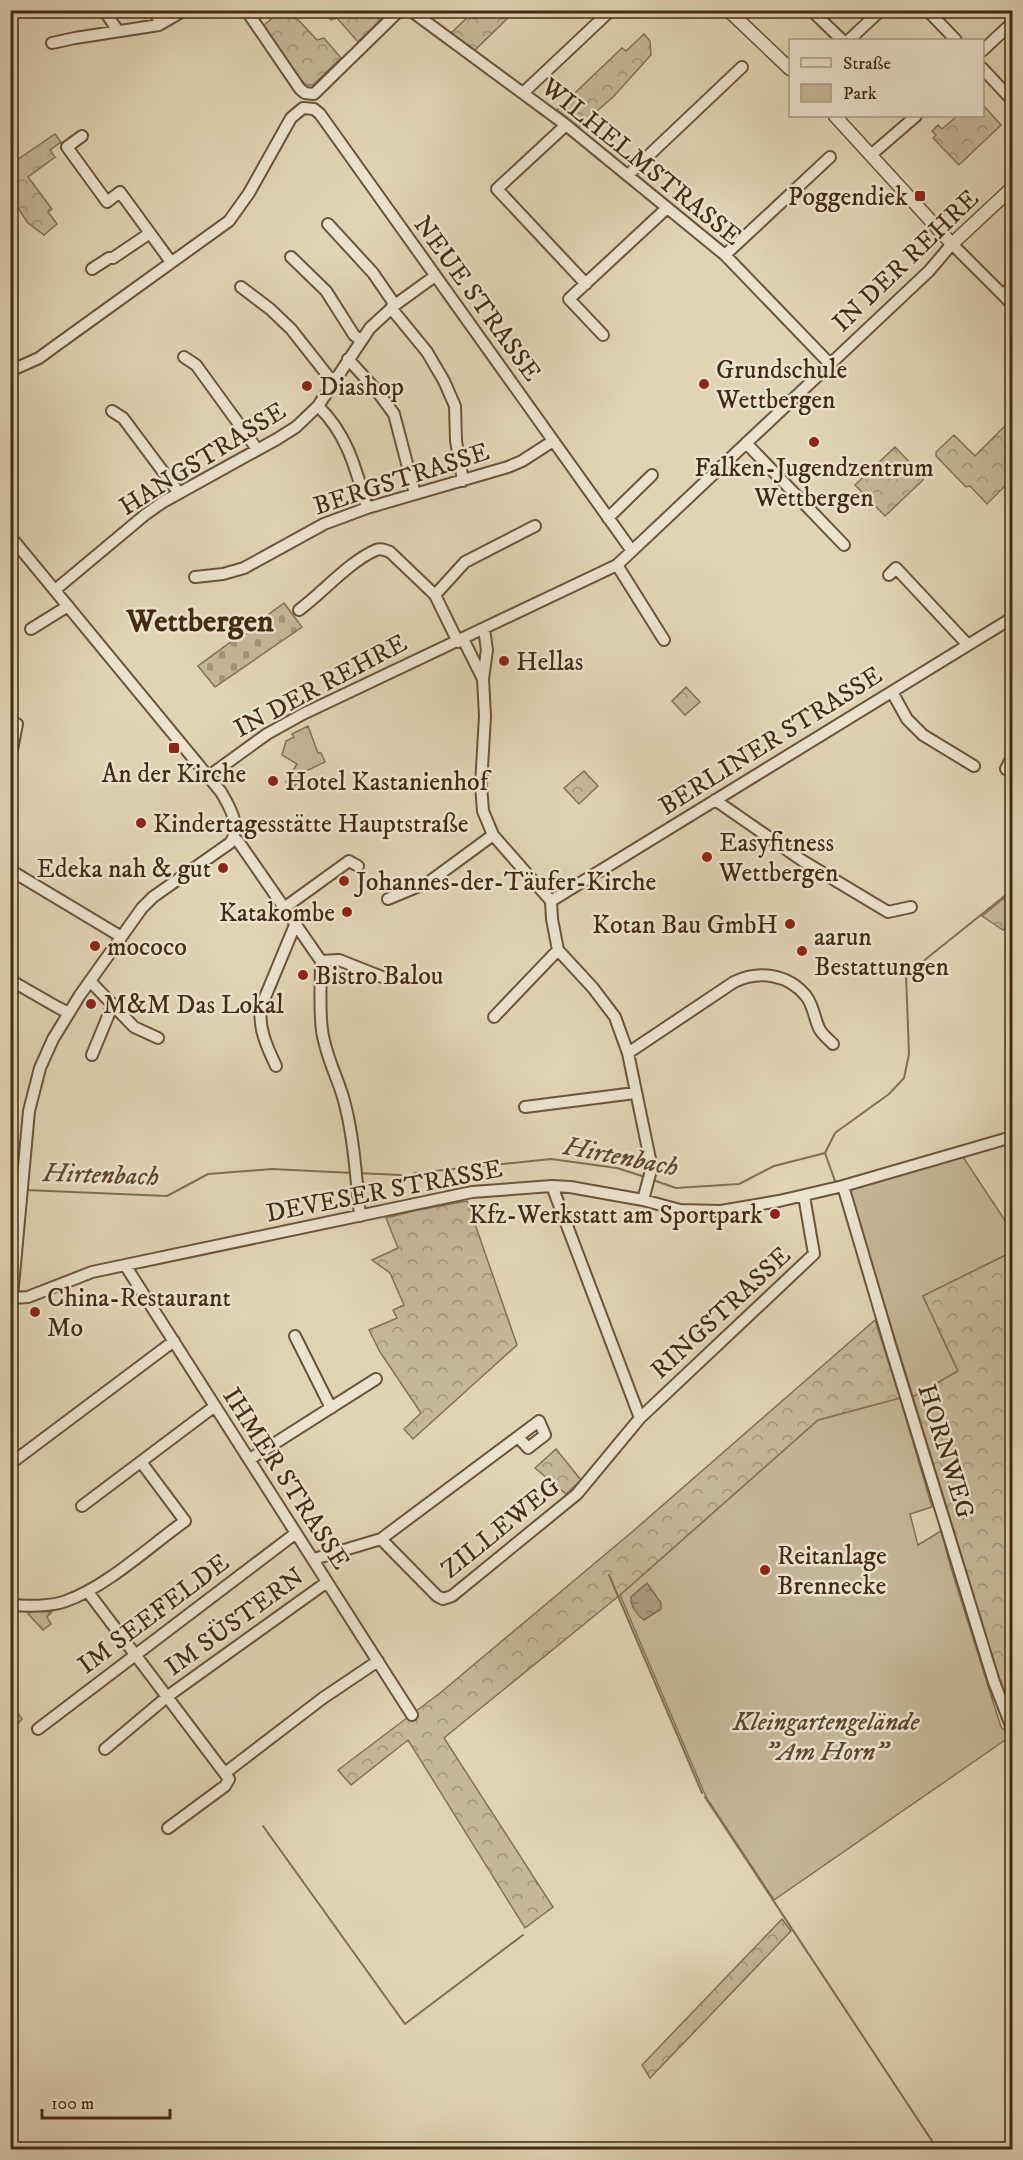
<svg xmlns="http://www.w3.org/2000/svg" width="1023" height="2160" font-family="'IM FELL DW Pica',serif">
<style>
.green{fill:#c6b799;stroke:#867056;stroke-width:1.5}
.forest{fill:url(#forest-crowns);stroke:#867056;stroke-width:1.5}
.cemetery{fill:url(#cemetery-stones);stroke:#867056;stroke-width:1.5}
.water{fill:url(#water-ripples);stroke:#836d53;stroke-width:1.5}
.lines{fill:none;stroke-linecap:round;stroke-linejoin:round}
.stream{stroke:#836d53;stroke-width:2}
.minor-casing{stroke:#6c543b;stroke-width:14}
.tertiary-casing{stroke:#6c543b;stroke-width:15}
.minor{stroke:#ece3cf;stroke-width:10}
.tertiary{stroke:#ece3cf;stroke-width:12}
.poi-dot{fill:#8f2418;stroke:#ece3cf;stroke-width:2}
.labels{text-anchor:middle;stroke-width:5;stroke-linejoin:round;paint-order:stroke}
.street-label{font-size:26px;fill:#452a12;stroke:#ece3cf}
.poi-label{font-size:26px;fill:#452a12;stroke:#ece3cf;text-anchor:start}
.park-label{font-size:26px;font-style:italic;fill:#5f462d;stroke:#ece3cf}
.water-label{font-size:27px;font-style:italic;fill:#5f462d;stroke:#ece3cf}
.district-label{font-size:32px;font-weight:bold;fill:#452a12;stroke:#ece3cf}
</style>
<defs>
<pattern id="forest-crowns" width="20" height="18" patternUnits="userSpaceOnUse" patternTransform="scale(1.5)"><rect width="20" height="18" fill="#c6b799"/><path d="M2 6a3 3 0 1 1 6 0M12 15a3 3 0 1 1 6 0" fill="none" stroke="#a3957b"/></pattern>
<pattern id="cemetery-stones" width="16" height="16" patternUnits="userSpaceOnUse" patternTransform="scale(1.5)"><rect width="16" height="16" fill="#c6b799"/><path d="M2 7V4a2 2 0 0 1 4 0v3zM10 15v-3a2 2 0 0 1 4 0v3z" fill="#a3957b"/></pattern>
<pattern id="water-ripples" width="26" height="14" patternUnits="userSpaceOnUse" patternTransform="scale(1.5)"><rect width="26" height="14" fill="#ac9a7e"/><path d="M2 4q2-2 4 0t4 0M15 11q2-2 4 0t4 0" fill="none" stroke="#8e7e66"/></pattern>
</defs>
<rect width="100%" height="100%" fill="#e1d4b5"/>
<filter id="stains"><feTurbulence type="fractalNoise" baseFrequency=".00333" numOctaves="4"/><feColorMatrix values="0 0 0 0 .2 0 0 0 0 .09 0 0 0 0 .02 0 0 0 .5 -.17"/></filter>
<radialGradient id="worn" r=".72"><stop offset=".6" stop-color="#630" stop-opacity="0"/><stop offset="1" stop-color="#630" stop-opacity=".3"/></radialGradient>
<path class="green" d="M308 726 318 753H321L325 762 306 771 294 787 286 782 297 764 282 755 286 741 294 737 292 734Z
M963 1157 1012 1231V1252L923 1296 958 1371 913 1397 849 1190Z
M900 1398 932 1507 910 1514 918 1545 941 1531 951 1568 1001 1727 1011 1736 774 1900 706 1797 620 1595 818 1420Z
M11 1704 22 1719 11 1731Z"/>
<path class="forest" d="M281 11H290L317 40 324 38 341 58 313 85H306L300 79 263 26Z
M322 11H370L380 20 358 42 337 18 331 20Z
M474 11H515L473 52 449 35Z
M644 34 650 41 651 55 614 96 579 127 557 110 622 48 626 51Z
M983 105 1001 125 959 165 933 138 936 135 932 131 938 125 942 129 957 116H982Z
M55 134 61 142 50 150 55 157 28 177 52 209 48 212 57 224 44 235 28 223 11 198V164Z
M1012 419V479L987 504 970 486 966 487 936 456V452L954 435 975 456Z
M895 447 923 476V480L885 516 855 485Z
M686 687 700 702 685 715 672 701Z
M584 771 598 786 579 804 564 788Z
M1012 892V922L1003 930 982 916Z
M467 1201 517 1345 413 1439 404 1429 421 1413 380 1352 369 1330 397 1318 393 1310 404 1305 390 1273 372 1260 398 1248 386 1218 413 1211Z
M1012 1252V1721L913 1397 958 1371 923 1296Z
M875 1320 900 1398 818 1420 620 1595 444 1738 553 1907 525 1928 408 1740 351 1785 338 1770 440 1693 632 1532Z
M556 1449 581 1480 566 1494 535 1468Z
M33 1611 52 1612 47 1617 51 1624 43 1630 28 1614Z
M782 1919 791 1931 650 2078 642 2065Z"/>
<path class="cemetery" d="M284 603 302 627 215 687 198 666Z"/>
<path class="water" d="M647 1583 661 1603V1609L644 1620C637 1615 630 1605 631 1597Z"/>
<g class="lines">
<path class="stream" d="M825 1153 835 1181
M358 1173 401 1175
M414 1173 551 1159 617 1168 645 1177
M653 1180 676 1188 739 1184 774 1166 825 1153 835 1133 889 1094 904 1078 909 1054 906 975 1012 890
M10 1189H20
M25 1190 167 1196 208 1174 272 1169 353 1173
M609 1575 702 1793
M705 1797 938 2150
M263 1826 405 2024 523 1935"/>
<defs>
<path id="minor" d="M104 10 118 31
M152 10 162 23
M246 10 300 89 305 93 314 94 400 10
M410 10 566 125 725 255 830 364
M811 10 842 40
M927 10 956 40
M849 40 881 10
M52 43 75 38 159 25 185 10
M982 51 1012 23
M982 68 1012 100
M523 93 611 10
M566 125 497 189 586 284
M82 136 67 147 107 202 120 192 171 262
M872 154 916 116
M628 175 742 67
M328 224 373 273 395 305
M725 255 830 157
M291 257 326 291 354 335 360 340
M92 269 109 258H113L150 233
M241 287 270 309 291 329 328 376 336 381
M1003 295 1012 286
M391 308 427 352 444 381 455 406 456 441 463 481
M603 335 569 299 667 208
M184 357 196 365 257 449
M348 359 377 391 394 414 415 494
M10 371 39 358 54 347 229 221 249 193 291 118 303 108 314 109 320 114 632 551
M318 406C348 435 356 470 367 508
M112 411 123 418 179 493
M746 443 844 545
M608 518 652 475
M10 536 221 792C230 807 242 828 230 843L153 897 142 908 80 995 53 1039 40 1068 29 1111 10 1319
M617 565 664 640
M889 575 896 568 968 645
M195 577 223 574 244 568 324 524 367 508 508 467 522 461 553 441
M55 590 146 514 163 502 277 439 296 427 318 406 370 328 395 305 435 276
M435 595 465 562 535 526
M299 610C322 593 350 561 376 550 381 548 385 550 390 552L435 595 458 642
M31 629 68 606
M484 629 487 650 483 679 485 716 481 785 483 811 493 835 551 901 552 919 558 950 593 988 615 1017 628 1053 651 1164 650 1174 643 1200
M463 639 483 679
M892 692 907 719 923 735 974 766
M10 760 17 724
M1006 769 1012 757
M209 776 267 734 303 714 617 565 929 271 952 244 1012 304
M715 800 803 861 888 912 911 907
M234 839 238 841 321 961
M10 870 120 936
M388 899 429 882 493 835
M551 901 1012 618
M284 908 349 861 358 866
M321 961C321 984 319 1008 322 1030 325 1054 336 1074 343 1097 354 1135 356 1177 360 1216
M321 961 339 960 382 977
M10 980 57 1007 69 1013
M90 981 134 1027 158 1038
M494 1017 558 950
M628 1053 734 982C759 970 788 974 806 996 814 1006 814 1019 820 1030 823 1035 829 1040 833 1044
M92 1055 113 1004
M276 1066C267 1047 258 1028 261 1007L295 925
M525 1107 635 1093
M552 1186 640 1418
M843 1186 890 1345 994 1682 1012 1728
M125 1265 412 1715
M13 1298 28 1297 92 1272 472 1192 552 1186 570 1187 643 1200 680 1210 721 1211 779 1201 843 1186 1012 1137
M295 1336 331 1408
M250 1459 376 1379
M10 1464 174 1341
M82 1506 215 1406
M381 1539 437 1596 443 1599 452 1596 577 1494 640 1418 814 1254 804 1196
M314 1559 381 1539 539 1421 545 1435 528 1448 518 1437
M88 1592 229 1779 225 1786 168 1828
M10 1605C28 1606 49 1607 66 1601 106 1587 150 1546 185 1521L141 1462
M38 1729 296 1533
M105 1749 168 1696 327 1582
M225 1773 323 1698 378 1661"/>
<path id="tertiary" d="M728 10 790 69
M835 116 952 244 1012 188"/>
</defs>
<use href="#minor" class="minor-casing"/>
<use href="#tertiary" class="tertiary-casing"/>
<use href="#minor" class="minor"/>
<use href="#tertiary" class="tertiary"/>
</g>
<g class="poi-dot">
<rect x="914" y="190" width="12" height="12" rx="3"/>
<circle cx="704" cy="384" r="6"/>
<circle cx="307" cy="386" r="6"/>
<circle cx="814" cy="442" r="6"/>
<circle cx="504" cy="661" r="6"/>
<rect x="168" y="742" width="12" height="12" rx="3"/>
<circle cx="273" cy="781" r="6"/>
<circle cx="141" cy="823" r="6"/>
<circle cx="707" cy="857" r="6"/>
<circle cx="223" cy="868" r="6"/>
<circle cx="344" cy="881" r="6"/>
<circle cx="347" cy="912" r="6"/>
<circle cx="790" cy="924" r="6"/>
<circle cx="95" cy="946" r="6"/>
<circle cx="802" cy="951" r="6"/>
<circle cx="303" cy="975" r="6"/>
<circle cx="91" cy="1004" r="6"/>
<circle cx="775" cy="1214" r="6"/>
<circle cx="35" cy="1312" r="6"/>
<circle cx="765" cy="1570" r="6"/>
</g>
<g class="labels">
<g class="street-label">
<text transform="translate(642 161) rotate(39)" y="9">WILHELMSTRASSE</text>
<text transform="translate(905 260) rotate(-44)" y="9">IN DER REHRE</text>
<text transform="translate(478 298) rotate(54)" y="9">NEUE STRASSE</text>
<text transform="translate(202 458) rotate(-32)" y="9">HANGSTRASSE</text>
<text transform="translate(401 478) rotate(-18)" y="9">BERGSTRASSE</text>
<text transform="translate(320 685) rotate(-28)" y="9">IN DER REHRE</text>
<text transform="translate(770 740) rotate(-32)" y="9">BERLINER STRASSE</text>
<text transform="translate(384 1190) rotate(-11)" y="9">DEVESER STRASSE</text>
<text transform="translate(720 1312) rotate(-43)" y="9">RINGSTRASSE</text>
<text transform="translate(947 1451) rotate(73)" y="9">HORNWEG</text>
<text transform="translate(287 1478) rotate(57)" y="9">IHMER STRASSE</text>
<text transform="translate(500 1527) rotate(-39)" y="9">ZILLEWEG</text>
<text transform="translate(153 1613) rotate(-37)" y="9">IM SEEFELDE</text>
<text transform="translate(234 1621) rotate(-36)" y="9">IM SÜSTERN</text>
</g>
<g class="poi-label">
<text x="908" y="205" text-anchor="end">Poggendiek</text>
<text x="716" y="378">Grundschule<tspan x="716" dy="30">Wettbergen</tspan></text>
<text x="319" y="395">Diashop</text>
<text x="814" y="476" text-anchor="middle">Falken-Jugendzentrum<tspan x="814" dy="30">Wettbergen</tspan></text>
<text x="516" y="670">Hellas</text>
<text x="174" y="782" text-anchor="middle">An der Kirche</text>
<text x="285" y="790">Hotel Kastanienhof</text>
<text x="153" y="832">Kindertagesstätte Hauptstraße</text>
<text x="719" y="851">Easyfitness<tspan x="719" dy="30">Wettbergen</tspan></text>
<text x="211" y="877" text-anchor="end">Edeka nah &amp; gut</text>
<text x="356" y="890">Johannes-der-Täufer-Kirche</text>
<text x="335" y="921" text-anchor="end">Katakombe</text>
<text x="778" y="933" text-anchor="end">Kotan Bau GmbH</text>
<text x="814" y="945">aarun<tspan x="814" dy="30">Bestattungen</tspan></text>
<text x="107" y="955">mococo</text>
<text x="315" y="984">Bistro Balou</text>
<text x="103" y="1013">M&amp;M Das Lokal</text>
<text x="763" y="1223" text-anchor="end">Kfz-Werkstatt am Sportpark</text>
<text x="47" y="1306">China-Restaurant<tspan x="47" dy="30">Mo</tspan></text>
<text x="777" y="1564">Reitanlage<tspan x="777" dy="30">Brennecke</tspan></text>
</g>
<g class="park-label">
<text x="826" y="1730">Kleingartengelände<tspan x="826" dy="30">"Am Horn"</tspan></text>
</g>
<g class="water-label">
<text transform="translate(621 1156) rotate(11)" y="9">Hirtenbach</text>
<text transform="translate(101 1174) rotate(2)" y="9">Hirtenbach</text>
</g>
<g class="district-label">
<text x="200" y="631">Wettbergen</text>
</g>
</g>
<rect width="1023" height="2160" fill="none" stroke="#e1d4b5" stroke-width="36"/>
<rect x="12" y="12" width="999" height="2136" fill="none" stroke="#452a12" stroke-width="3"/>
<rect x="18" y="18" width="987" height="2124" fill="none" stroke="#452a12" stroke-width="1.5"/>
<rect x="789" y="39" width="195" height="78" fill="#ece3cf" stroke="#a99983" stroke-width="1.5"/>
<rect x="801" y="58" width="30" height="9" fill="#ece3cf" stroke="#a99983" stroke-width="1.5"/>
<text x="843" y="69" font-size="18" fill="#452a12">Straße</text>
<rect x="801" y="84" width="30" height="18" fill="#c6b799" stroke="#a99983" stroke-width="1.5"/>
<text x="843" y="99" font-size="18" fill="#452a12">Park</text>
<path d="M42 2109v9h128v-9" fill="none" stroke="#452a12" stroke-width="3"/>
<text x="51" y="2109" font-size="18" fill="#452a12" stroke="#ece3cf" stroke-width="4.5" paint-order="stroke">100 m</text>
<rect width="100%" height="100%" filter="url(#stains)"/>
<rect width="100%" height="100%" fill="url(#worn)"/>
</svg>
